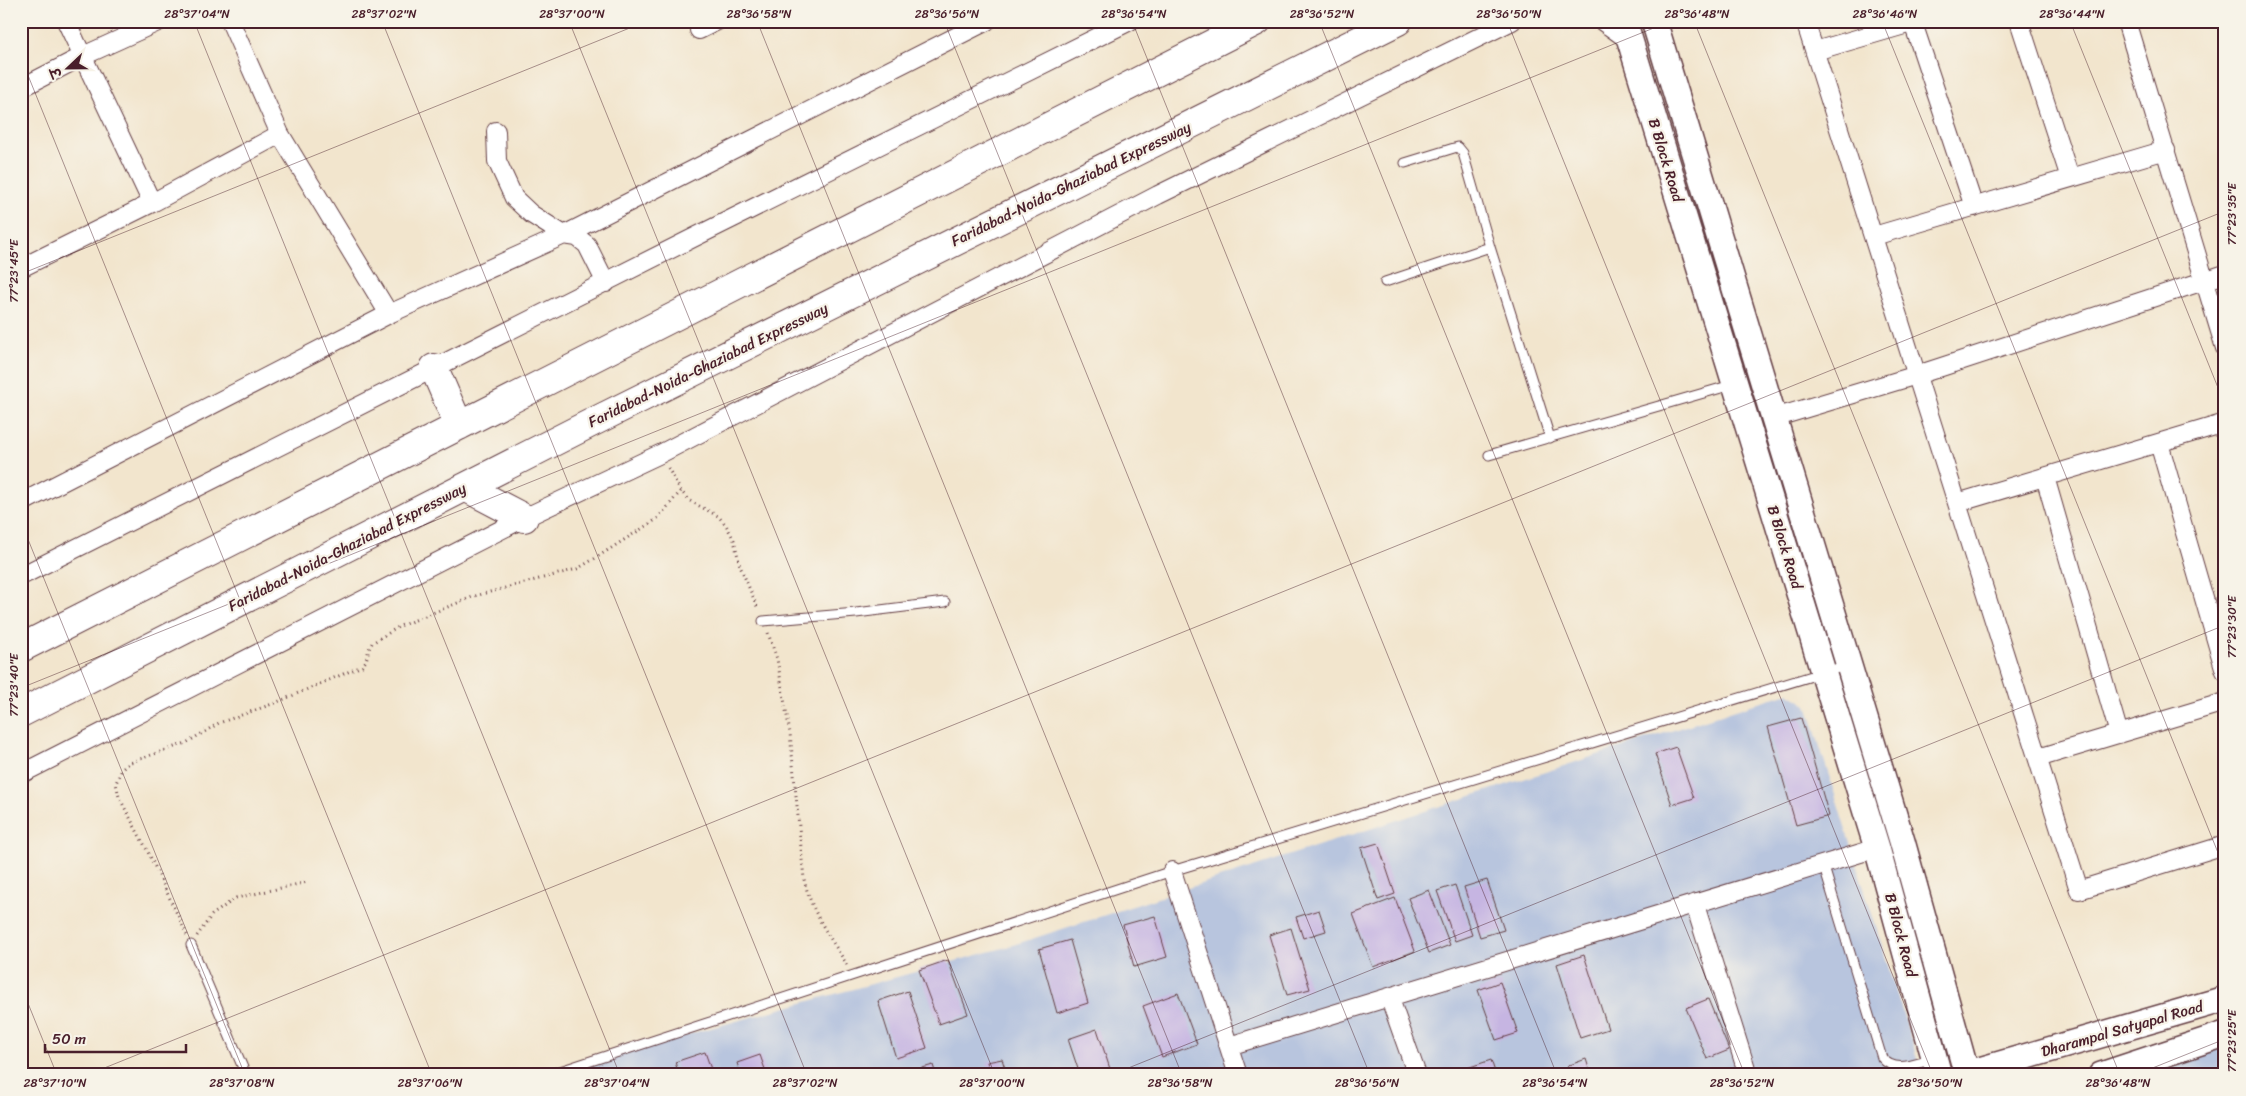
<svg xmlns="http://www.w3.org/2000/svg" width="2246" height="1096" font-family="Sriracha,'Playpen Sans Deva',sans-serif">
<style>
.industrial{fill:#b8c5de}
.building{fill:#c6b5e2}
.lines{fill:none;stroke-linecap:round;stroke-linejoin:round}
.lane-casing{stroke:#633d43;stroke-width:11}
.street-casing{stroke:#633d43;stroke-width:20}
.secondary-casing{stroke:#633d43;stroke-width:28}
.primary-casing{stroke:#633d43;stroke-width:30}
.path{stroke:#633d43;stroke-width:3;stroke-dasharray:1 4;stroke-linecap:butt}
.lane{stroke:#fff;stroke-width:9}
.street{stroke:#fff;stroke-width:18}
.secondary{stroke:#fff;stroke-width:25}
.primary{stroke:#fff;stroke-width:28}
.ticks{fill:none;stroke:#4a1f2b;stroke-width:1;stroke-opacity:0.45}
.labels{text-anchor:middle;stroke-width:4.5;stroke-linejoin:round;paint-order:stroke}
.street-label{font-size:15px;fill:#4a1f2b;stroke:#f7f3e8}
.neatline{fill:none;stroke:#4a1f2b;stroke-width:2}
.ticks-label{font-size:12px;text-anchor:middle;fill:#4a1f2b}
</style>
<rect width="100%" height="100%" fill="#f7f3e8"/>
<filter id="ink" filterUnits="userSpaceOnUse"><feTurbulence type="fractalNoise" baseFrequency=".02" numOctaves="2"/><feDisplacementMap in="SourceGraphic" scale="10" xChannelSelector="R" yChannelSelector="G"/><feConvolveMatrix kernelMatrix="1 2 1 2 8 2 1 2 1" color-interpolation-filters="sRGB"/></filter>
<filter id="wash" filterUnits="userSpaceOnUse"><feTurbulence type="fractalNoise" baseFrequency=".0096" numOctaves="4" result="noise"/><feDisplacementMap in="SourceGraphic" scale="20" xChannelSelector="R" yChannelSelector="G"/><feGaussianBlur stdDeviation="1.12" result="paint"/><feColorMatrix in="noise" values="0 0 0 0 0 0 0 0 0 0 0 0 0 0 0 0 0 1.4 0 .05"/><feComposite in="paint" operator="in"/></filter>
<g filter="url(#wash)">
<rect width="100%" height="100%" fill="#f2e5cd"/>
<path class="industrial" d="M1788 693 1807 705 1922 1075H539L1007 947Z
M2225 1029V1075H2084Z"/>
<g id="blocks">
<path class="building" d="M1801 718 1829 816 1796 825 1768 727Z
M1676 747 1694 798 1672 805 1655 754Z
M1378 843 1395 894 1378 900 1361 848Z
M1487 880 1504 930 1480 937 1464 887Z
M1455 885 1472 935 1455 941 1437 891Z
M1429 890 1450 945 1429 953 1408 898Z
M1395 898 1415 951 1373 967 1353 914Z
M1319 910 1326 931 1303 938 1296 917Z
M1155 916 1167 957 1134 967 1123 925Z
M1291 928 1310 989 1287 995 1269 935Z
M1070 940 1088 1003 1057 1013 1039 949Z
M1584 955 1608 1029 1580 1038 1557 964Z
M948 960 968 1014 939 1024 919 970Z
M1500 982 1518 1033 1496 1040 1478 990Z
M908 991 927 1048 896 1058 878 1001Z
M1178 993 1197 1044 1162 1057 1143 1006Z
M1708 999 1729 1050 1707 1059 1686 1008Z
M1097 1029 1112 1075H1080L1068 1039Z
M705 1052 713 1075H679L675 1062Z
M760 1055 767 1075H741L737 1063Z
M1002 1059 1007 1075H991L987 1062Z
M1586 1059 1591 1075H1570L1567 1066Z
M1491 1060 1496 1075H1449V1074Z
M933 1065 936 1075H902V1074Z
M2225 1068V1075H2205Z"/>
</g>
</g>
<g filter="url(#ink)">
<use href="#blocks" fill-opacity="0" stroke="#633d43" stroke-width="1"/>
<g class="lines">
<defs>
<path id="lane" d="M1405 163 1454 148 1458 147 1463 153 1490 247 1550 438
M1385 282 1490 247
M1489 455 1735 384
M763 621 856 613 945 602
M1823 864 1882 1058C1895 1074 1916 1063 1934 1059
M191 945 246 1075
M548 1075 1172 871 1848 665"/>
<path id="street" d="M66 21 152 203
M230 21 280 134 389 314
M1602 21 1630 41
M1805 21 2079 890 2225 845
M2019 21 2070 178
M2126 21 2225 348
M1913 23 1974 207
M699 30 717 21
M1815 51 1918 21
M21 88 83 56 160 21
M496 131 497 161 514 198 531 214 564 235 577 237 587 245 606 283
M1874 236 2166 150
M21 268 152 203 280 134
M1774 418 1917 375 2225 274
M2159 443 2225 671
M2045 477 2119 734
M21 503 389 314 564 235 987 21
M1957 503 2225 423
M21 576 697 236 1130 21
M2038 758 2225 702
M21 774 524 518 660 454 1158 195 1512 21
M1172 871 1238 1075
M1695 905 1748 1075
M1390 999 1417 1075
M1229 1046 1877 848"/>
<path id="secondary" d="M1624 21 1877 848 1939 1075
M1654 21 1902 841 1967 1075
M1962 1075 2225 999
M2101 1075 2225 1034"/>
<path id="primary" d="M434 368 459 426
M465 487 524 518
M21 648 1257 21
M21 713 591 423 1398 21"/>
</defs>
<use href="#lane" class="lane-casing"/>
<use href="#street" class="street-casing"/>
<use href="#secondary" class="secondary-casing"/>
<use href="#primary" class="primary-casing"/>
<path class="path" d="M668 468 681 491 690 501 718 516 726 525 734 540 740 566 758 609
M768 633 777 659 790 733 804 879C811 912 830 937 847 965
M187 935 147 850 119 797 116 783 122 769 131 762 186 743 219 723 275 703 362 666 366 661 369 649 372 643 400 626 475 596 577 569 594 559 657 519 681 491
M197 936 212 915 236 898 308 882"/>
<use href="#lane" class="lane"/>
<use href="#street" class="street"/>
<use href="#secondary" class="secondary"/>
<use href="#primary" class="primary"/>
</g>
</g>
<path class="ticks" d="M194 21 620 1075M382 21 807 1075M569 21 995 1075M757 21 1182 1075M944 21 1370 1075M1132 21 1557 1075M1319 21 1745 1075M1507 21 1933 1075M1694 21 2120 1075M1882 21 2225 870M2070 21 2225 405M21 58 432 1075M21 274 647 21M21 522 245 1075M21 688 1671 21M21 986 57 1075M87 1075 2225 211M1111 1075 2225 625M2135 1075 2225 1039"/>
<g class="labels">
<g class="street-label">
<text transform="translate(1666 160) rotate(73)" y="5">B Block Road</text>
<text transform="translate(1071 184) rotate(-26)" y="5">Faridabad-Noida-Ghaziabad Expressway</text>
<text transform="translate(708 365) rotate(-26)" y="5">Faridabad-Noida-Ghaziabad Expressway</text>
<text transform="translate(347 547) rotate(-27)" y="5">Faridabad-Noida-Ghaziabad Expressway</text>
<text transform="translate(1785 547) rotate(73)" y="5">B Block Road</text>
<text transform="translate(1901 935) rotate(75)" y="5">B Block Road</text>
<text transform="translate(2122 1029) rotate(-16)" y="5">Dharampal Satyapal Road</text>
</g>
</g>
<rect width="2246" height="1096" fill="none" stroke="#f7f3e8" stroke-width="55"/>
<g transform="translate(68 68) rotate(248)" stroke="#f7f3e8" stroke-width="4" paint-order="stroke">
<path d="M0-4L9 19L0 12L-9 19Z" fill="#4a1f2b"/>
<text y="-8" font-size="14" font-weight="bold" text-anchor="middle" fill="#4a1f2b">उ</text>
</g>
<path d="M45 1044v8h141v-8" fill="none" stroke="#4a1f2b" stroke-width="2.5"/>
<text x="52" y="1044" font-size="15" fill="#4a1f2b" stroke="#f7f3e8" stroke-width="4" paint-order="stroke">50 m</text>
<rect x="28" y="28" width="2190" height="1040" class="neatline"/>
<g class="ticks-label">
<text x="197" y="18">28°37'04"N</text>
<text x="384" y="18">28°37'02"N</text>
<text x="572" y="18">28°37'00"N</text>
<text x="759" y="18">28°36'58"N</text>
<text x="947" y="18">28°36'56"N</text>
<text x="1134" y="18">28°36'54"N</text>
<text x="1322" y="18">28°36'52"N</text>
<text x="1509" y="18">28°36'50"N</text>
<text x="1697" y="18">28°36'48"N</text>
<text x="1885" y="18">28°36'46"N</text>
<text x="2072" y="18">28°36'44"N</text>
<text transform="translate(2232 214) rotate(-90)" y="4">77°23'35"E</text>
<text transform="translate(14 271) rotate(-90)" y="4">77°23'45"E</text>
<text transform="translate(2232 627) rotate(-90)" y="4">77°23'30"E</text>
<text transform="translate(14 685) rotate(-90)" y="4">77°23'40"E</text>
<text transform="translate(2232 1041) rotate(-90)" y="4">77°23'25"E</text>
<text x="55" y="1087">28°37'10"N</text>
<text x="242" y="1087">28°37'08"N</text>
<text x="430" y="1087">28°37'06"N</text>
<text x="617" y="1087">28°37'04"N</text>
<text x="805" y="1087">28°37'02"N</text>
<text x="992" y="1087">28°37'00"N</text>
<text x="1180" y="1087">28°36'58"N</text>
<text x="1367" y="1087">28°36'56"N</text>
<text x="1555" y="1087">28°36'54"N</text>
<text x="1742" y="1087">28°36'52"N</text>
<text x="1930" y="1087">28°36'50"N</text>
<text x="2118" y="1087">28°36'48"N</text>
</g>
</svg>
